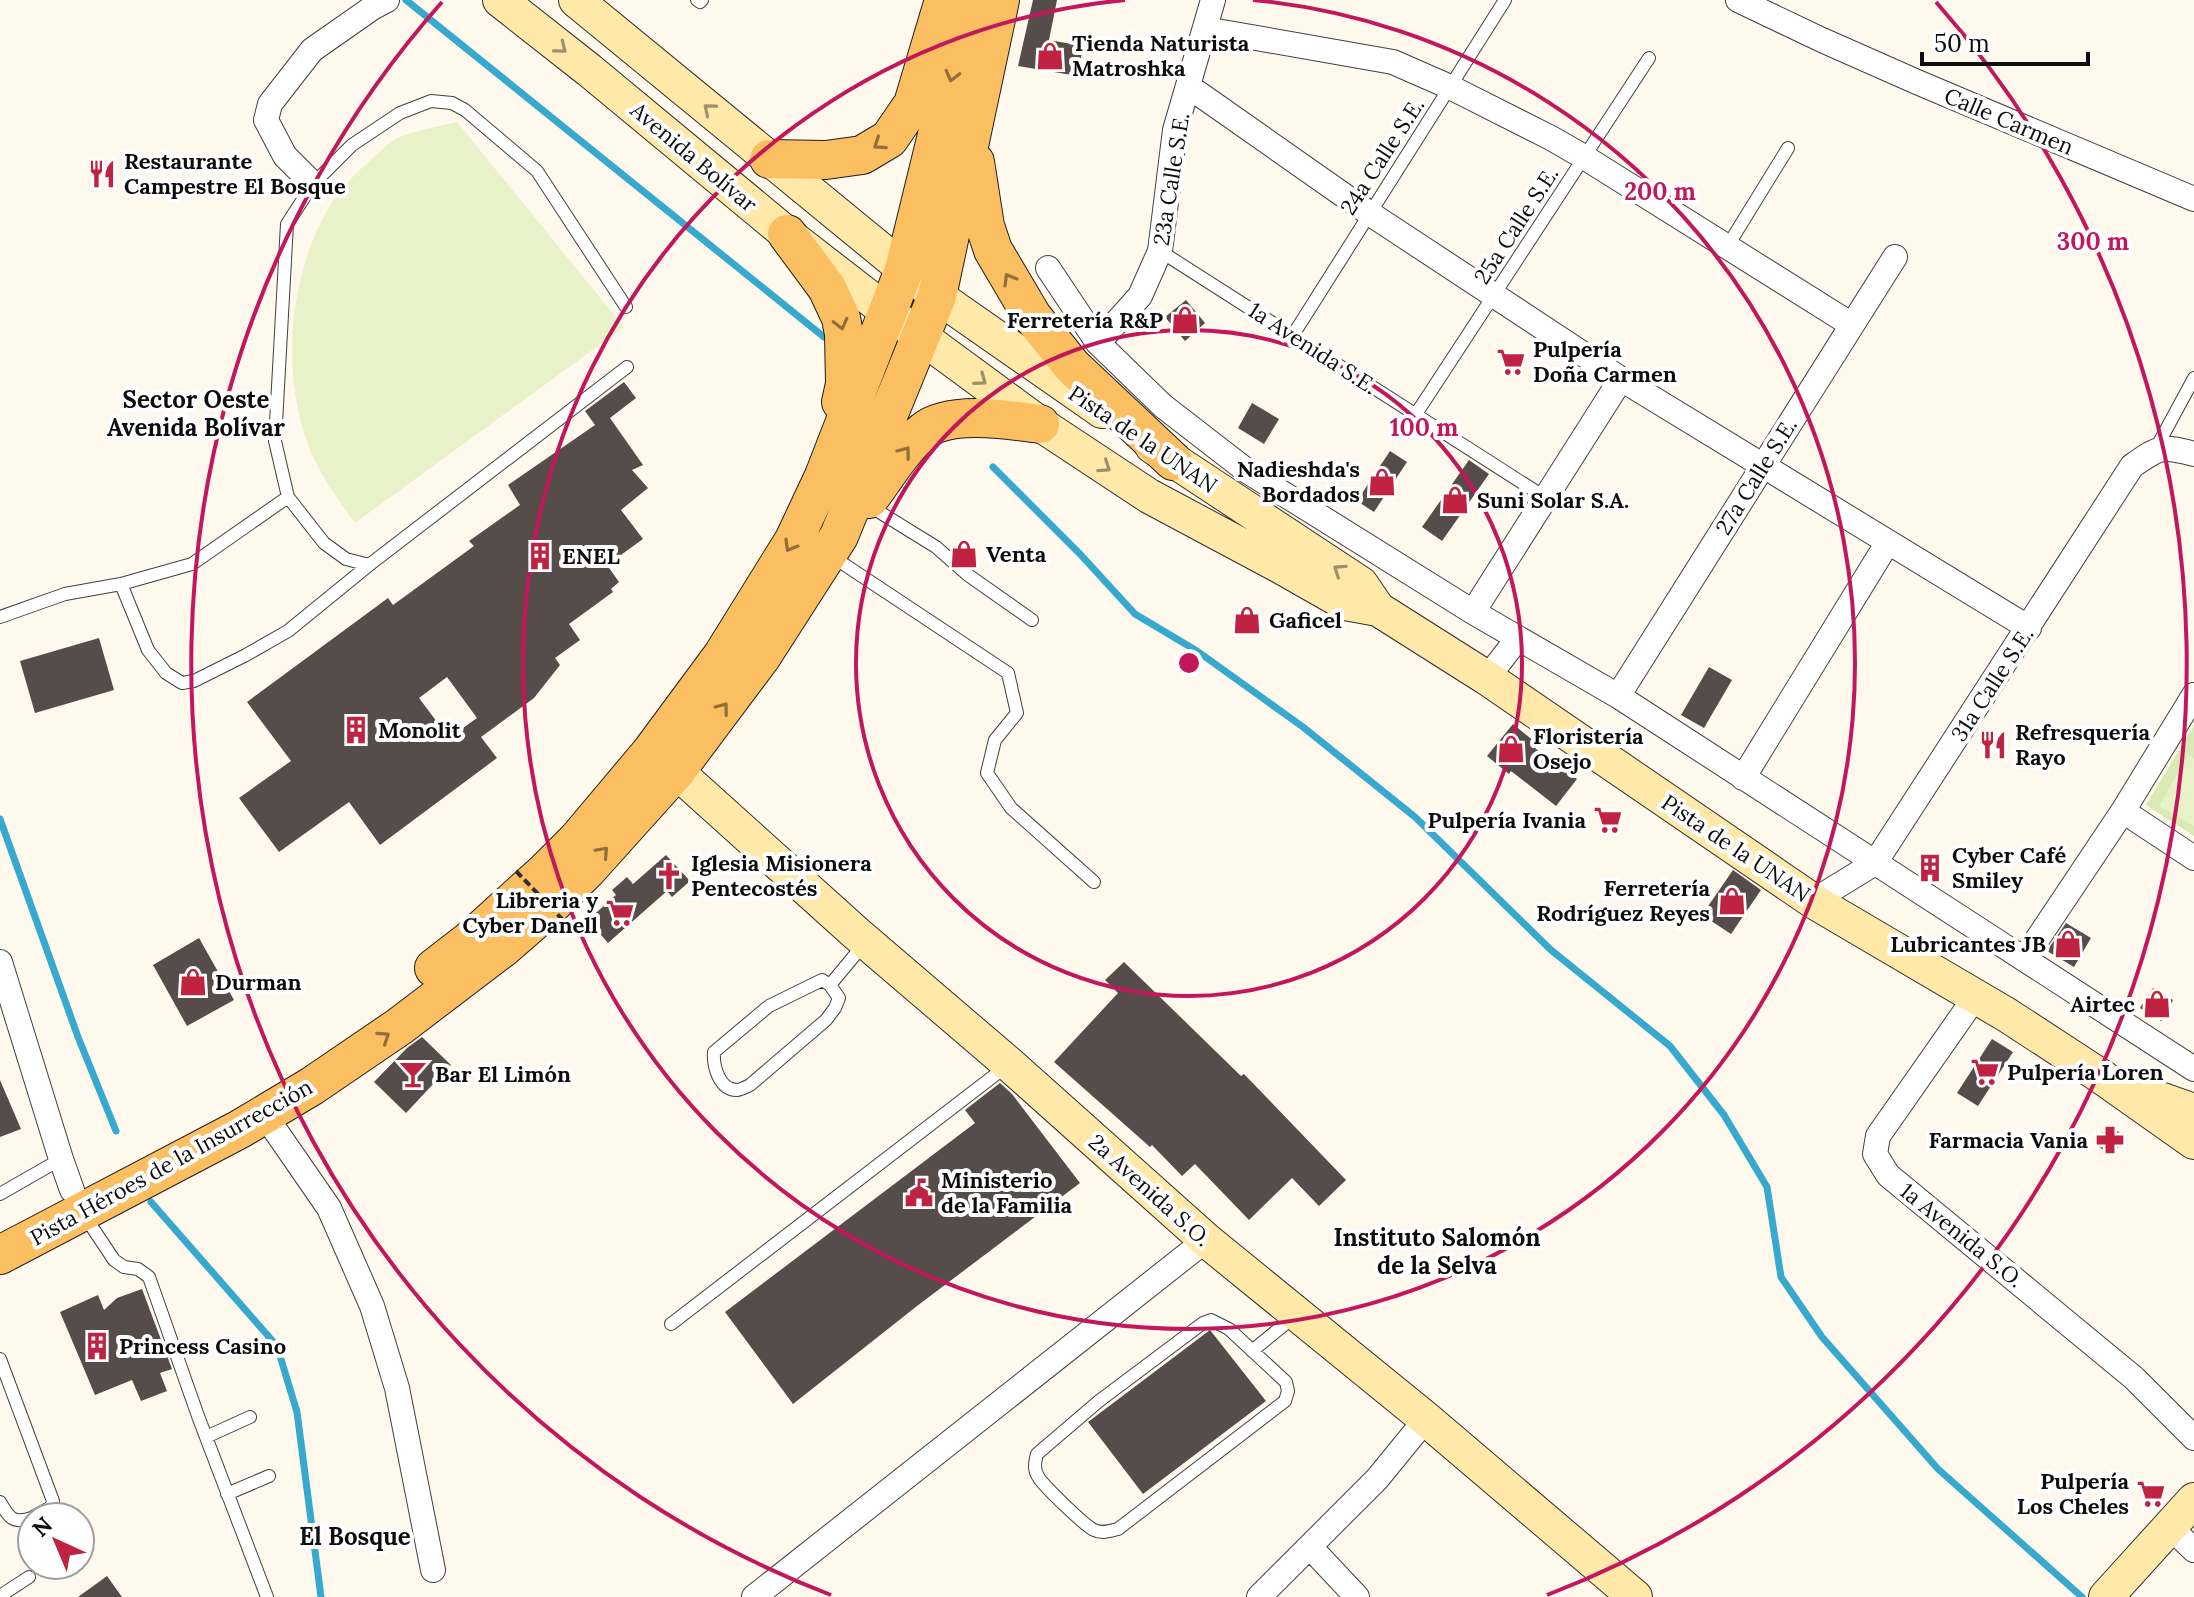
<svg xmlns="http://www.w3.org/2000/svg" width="2194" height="1597" font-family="Lora,serif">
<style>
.green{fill:#d9eab6}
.pitch{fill:#e9f1c8}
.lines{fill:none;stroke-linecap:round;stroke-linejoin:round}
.stream{stroke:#37a9cf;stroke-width:7}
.building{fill:#564c49;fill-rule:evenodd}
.lane-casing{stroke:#404040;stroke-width:14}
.street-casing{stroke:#404040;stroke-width:26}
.secondary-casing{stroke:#2f2f2f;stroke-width:36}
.primary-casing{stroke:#1e1e1e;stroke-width:40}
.lane{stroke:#fff;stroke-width:12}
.street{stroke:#fff;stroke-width:24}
.secondary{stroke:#ffe8a8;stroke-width:34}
.primary{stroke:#fbbf62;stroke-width:38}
.path-bridge{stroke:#2f2f2f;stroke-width:4;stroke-dasharray:8 4;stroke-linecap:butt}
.oneway{stroke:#9e906a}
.oneway2{stroke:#906f3c}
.ring{fill:none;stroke:#c2185b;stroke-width:4}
.labels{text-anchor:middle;stroke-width:8;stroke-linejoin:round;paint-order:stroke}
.poi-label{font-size:22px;font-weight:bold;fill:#0d0d0d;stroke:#fff;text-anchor:start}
.street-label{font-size:22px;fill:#0d0d0d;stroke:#fff}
.neighbourhood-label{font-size:24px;font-weight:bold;fill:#0d0d0d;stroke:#fff}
.centre{fill:#c2185b;stroke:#fff;stroke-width:4}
.ring-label{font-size:24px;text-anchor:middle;font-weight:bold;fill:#c2185b;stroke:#fff;stroke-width:8;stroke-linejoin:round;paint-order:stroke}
</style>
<rect width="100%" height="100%" fill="#fff9ed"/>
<path class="green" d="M2194 725V836L2146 805Z"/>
<path class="pitch" d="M457 122 624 327 355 523C334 494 315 468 304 433 282 361 291 272 329 207 341 187 357 172 374 157 381 151 389 142 398 138 412 131 441 126 457 122Z
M2188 755 2194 758V826L2159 806Z"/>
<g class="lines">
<path class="stream" d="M406 0 824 337
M993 467 1080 554 1135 614 1197 651 1303 727 1415 817 1551 950 1670 1046 1724 1115 1767 1187 1781 1277 1822 1337 1938 1469 2082 1597
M0 819 78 1037 116 1131
M151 1202 277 1346 297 1412 321 1597"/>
</g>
<path class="building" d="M1033 0H1057L1049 40 1083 46 1078 76 1018 66Z
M1186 300 1205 323 1185 341 1165 317Z
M624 382 636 398 610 418 643 465 632 470 648 488 621 510 643 539 607 565 619 582 611 589 613 592 569 624 580 640 555 658 560 665 534 698 481 737 497 758 380 845 349 802 279 852 239 798 291 761 247 702 388 598 393 605 474 546 469 541 520 505 508 485 595 425 585 411ZM447 677 477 718 449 738 419 698Z
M1252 403 1279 419 1264 444 1238 428Z
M1390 451 1407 462 1374 512 1357 501Z
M1469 460 1489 474 1442 541 1422 527Z
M99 638 114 690 35 713 20 661Z
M1709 667 1732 680 1704 728 1681 715Z
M1513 724 1535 742 1532 746 1577 779 1556 806 1511 771 1509 774 1487 756Z
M666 855 690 881 672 897 667 891 608 943 588 920 616 895 612 890 627 877 633 884Z
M1733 870 1761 890 1731 934 1702 915Z
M2066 923 2091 938 2074 967 2047 951Z
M199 938 234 1000 187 1026 153 965Z
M1124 962 1241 1076 1244 1074 1346 1180 1319 1206 1292 1178 1249 1220 1195 1164 1182 1176 1152 1145 1150 1147 1054 1062 1118 993 1105 980Z
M2153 988 2173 1000 2161 1021 2140 1008Z
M422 1037 451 1065 406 1113 374 1082 407 1048Z
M1992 1039 2013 1052 1978 1106 1957 1093Z
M0 1080 21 1129 0 1137Z
M1000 1083 1012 1094 1080 1183 917 1306 793 1404 725 1312 975 1123 965 1110Z
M2109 1124 2126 1138 2111 1156 2094 1143Z
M142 1289 172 1369 160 1373 167 1391 141 1401 132 1380 95 1395 60 1312 98 1295 104 1310 117 1298Z
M1210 1330 1266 1401 1143 1494 1088 1422Z
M107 1576 122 1597H78Z"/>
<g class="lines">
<defs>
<path id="lane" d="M697 0 700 2 702 0
M1727 247 1788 148
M1160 251 1546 498
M1293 335 1505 0
M1416 414 1649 58
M2155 450 2194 378
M288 497 324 543 346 559 369 565 627 367
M868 505 936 547 968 575 1032 620
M830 555 1008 673 1017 713 995 740 987 773 1011 808 1094 882
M121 584 148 650 166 673 182 683 194 681 246 655 288 631 369 565
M0 617 65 594 121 584 192 564 288 497 275 441 287 224 313 184 352 145 400 113 431 101 452 103 465 110 537 171 626 307
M822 980 830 985 839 998 835 1008 826 1020 750 1085C748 1086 739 1090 737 1090 719 1090 713 1066 714 1052L769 1006Z
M830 985 864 944
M0 1194 61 1159
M84 1215 114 1260 124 1267 138 1269 149 1277 198 1416 267 1597
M1211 1320 1229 1329 1286 1382 1288 1391 1285 1401 1118 1529C1110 1531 1102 1534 1094 1530 1085 1526 1044 1486 1039 1478 1033 1470 1035 1462 1037 1454L1099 1401 1203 1323Z
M671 1324 1008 1065
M1252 1351 1296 1315
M0 1359 53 1501 51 1507 33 1517
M206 1437 250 1417
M227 1494 269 1476
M0 1502C9 1518 13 1524 32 1518
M0 1596 29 1577"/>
<path id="street" d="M1738 0 1822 40 1917 82 2194 199
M1205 29 1393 62 1450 87 1551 138 1584 157 1852 325
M1188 86 1369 213 1621 379 2029 628
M313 184 285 156 266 120 270 104 312 50 372 8 387 0
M1048 268 1098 343 1163 406 1247 471 1473 612 1618 696 2194 1069
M1098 343 1140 296 1160 251 1175 130 1213 0
M1473 612 1621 379
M1487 678 1518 638
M1618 696 1895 257
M1743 778 1888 542
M2123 811 2194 858
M1813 901 1875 863 2132 466C2159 447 2161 445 2194 454
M2024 959 2123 811 2194 695
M0 962 61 1159 72 1190
M1976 996 1878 1136 1875 1154 1888 1175 2134 1378 2194 1438
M264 1114 329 1208 372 1306 397 1388 433 1570
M2170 1527 2194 1550
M1310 1547 1357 1597
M754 1597 1206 1240
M1259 1597 1377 1479 1426 1419"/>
<path id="secondary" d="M500 0 589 70 787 234 889 313 1040 424 1149 496 1280 566 1345 603 1378 609 1487 678 1813 901 2007 1015 2102 1077 2194 1142
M576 0 937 296 1102 411
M1152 446 1361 584 1378 609
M676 771 857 934 1009 1064 1206 1240 1426 1419 1635 1597
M2143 1093 2194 1111
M2106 1597 2194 1500"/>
<path id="primary" d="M769 159 826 160 862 155 889 139 913 104 944 0
M975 162 985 226 993 250 1032 316 1072 366 1173 461
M787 234 827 288 841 318 844 334 845 384 841 402
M869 499C885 478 903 447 924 431 950 410 1009 420 1040 424
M434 968 469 941 546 871 577 840 651 752 722 656 794 540 824 476 904 270 970 0
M0 1255 240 1129 312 1086 400 1026 504 947 542 914 587 870 676 771 762 656 839 536 937 296 1000 0"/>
</defs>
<use href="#lane" class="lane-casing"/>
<use href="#street" class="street-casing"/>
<use href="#secondary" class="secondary-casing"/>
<use href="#primary" class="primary-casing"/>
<use href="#lane" class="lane"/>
<use href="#street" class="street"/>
<use href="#secondary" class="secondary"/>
<use href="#primary" class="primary"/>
<path class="path-bridge" d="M516 871 565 922"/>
</g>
<defs><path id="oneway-chevron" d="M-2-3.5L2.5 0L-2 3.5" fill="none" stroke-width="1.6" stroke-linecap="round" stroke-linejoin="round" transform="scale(2)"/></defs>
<g class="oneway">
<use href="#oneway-chevron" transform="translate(561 48) rotate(39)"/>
<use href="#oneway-chevron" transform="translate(709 109) rotate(-140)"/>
<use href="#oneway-chevron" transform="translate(981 380) rotate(36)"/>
<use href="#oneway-chevron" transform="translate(1105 467) rotate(34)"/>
<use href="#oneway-chevron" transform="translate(1339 570) rotate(-146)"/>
</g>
<g class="oneway2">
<use href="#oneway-chevron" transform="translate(952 76) rotate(104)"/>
<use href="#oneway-chevron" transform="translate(879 144) rotate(146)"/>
<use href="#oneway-chevron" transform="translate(1009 279) rotate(-120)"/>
<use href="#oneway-chevron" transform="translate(841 324) rotate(76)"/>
<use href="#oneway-chevron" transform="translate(905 452) rotate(-53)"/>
<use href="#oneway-chevron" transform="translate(790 546) rotate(120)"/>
<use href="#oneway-chevron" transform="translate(723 708) rotate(-53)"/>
<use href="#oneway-chevron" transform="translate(603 852) rotate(-48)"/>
<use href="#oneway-chevron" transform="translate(384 1037) rotate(-34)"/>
</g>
<g class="ring">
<circle cx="1189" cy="663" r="333"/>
<path d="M1253 0A666 666 0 1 1 1125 0"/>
<path d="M831 1595A998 998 0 0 1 442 2M1936 2A998 998 0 0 1 1547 1595"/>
</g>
<defs>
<symbol id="shop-bare" viewBox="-9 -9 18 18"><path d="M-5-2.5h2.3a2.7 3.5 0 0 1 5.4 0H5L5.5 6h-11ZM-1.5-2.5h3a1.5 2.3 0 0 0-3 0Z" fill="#c02342" stroke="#fff" stroke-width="2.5" paint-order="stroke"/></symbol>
<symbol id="restaurant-bare" viewBox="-9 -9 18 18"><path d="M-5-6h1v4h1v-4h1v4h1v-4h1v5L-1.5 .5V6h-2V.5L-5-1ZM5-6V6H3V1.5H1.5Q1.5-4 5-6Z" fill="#c02342" stroke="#fff" stroke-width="2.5" paint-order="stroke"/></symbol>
<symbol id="supermarket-bare" viewBox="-9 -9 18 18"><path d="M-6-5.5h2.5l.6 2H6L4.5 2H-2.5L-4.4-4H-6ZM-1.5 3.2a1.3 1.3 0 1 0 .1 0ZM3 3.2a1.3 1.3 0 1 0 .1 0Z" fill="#c02342" stroke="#fff" stroke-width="2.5" paint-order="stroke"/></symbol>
<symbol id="building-bare" viewBox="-9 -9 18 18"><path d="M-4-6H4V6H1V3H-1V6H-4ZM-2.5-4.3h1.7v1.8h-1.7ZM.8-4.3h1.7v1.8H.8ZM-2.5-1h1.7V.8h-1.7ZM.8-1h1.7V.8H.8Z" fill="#c02342" stroke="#fff" stroke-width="2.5" paint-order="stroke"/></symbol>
<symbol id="church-bare" viewBox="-9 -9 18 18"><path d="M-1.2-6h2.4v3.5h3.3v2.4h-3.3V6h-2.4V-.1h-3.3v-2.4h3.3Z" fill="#c02342" stroke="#fff" stroke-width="2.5" paint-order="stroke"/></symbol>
<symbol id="bar-bare" viewBox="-9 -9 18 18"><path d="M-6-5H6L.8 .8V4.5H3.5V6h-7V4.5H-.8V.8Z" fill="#c02342" stroke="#fff" stroke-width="2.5" paint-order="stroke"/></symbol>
<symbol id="pharmacy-bare" viewBox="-9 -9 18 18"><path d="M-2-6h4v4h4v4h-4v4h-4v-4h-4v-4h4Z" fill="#c02342" stroke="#fff" stroke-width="2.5" paint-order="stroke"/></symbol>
<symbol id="civic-bare" viewBox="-9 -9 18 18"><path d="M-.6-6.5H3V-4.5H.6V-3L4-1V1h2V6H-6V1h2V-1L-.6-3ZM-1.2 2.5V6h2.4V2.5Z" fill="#c02342" stroke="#fff" stroke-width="2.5" paint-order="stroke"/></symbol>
</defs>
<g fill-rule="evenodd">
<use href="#shop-bare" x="1030" y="36" width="40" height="40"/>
<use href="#restaurant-bare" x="82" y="154" width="40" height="40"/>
<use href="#shop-bare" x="1165" y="300" width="40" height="40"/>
<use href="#supermarket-bare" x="1491" y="342" width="40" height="40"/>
<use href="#shop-bare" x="1362" y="462" width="40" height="40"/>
<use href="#shop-bare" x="1435" y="480" width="40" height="40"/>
<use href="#shop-bare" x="944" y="534" width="40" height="40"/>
<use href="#building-bare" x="520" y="536" width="40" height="40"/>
<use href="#shop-bare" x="1227" y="600" width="40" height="40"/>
<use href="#building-bare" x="336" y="710" width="40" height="40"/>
<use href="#restaurant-bare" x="1973" y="725" width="40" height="40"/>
<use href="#shop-bare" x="1491" y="729" width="40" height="40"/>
<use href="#supermarket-bare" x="1588" y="800" width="40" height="40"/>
<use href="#building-bare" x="1910" y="848" width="40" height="40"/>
<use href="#church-bare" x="649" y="856" width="40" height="40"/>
<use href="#shop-bare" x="1712" y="881" width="40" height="40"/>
<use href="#supermarket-bare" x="600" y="893" width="40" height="40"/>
<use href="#shop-bare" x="2048" y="924" width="40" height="40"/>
<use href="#shop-bare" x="173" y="962" width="40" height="40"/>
<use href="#shop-bare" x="2137" y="984" width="40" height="40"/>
<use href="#supermarket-bare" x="1965" y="1052" width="40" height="40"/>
<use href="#bar-bare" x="393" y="1054" width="40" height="40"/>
<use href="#pharmacy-bare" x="2090" y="1120" width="40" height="40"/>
<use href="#civic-bare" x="899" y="1173" width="40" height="40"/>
<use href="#building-bare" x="77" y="1326" width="40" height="40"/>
<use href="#supermarket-bare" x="2131" y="1474" width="40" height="40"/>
</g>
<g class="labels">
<g class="poi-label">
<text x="1072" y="51">Tienda Naturista<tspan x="1072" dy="25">Matroshka</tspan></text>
<text x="124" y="169">Restaurante<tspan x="124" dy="25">Campestre El Bosque</tspan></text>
<text x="1163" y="328" text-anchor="end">Ferretería R&amp;P</text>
<text x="1533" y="357">Pulpería<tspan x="1533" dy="25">Doña Carmen</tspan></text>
<text x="1360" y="477" text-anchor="end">Nadieshda's<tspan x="1360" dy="25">Bordados</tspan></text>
<text x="1477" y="508">Suni Solar S.A.</text>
<text x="986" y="562">Venta</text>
<text x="562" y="564">ENEL</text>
<text x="1269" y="628">Gaficel</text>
<text x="378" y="738">Monolit</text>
<text x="2015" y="740">Refresquería<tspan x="2015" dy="25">Rayo</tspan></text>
<text x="1533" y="744">Floristería<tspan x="1533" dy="25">Osejo</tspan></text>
<text x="1586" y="828" text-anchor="end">Pulpería Ivania</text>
<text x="1952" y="863">Cyber Café<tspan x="1952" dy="25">Smiley</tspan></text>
<text x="691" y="871">Iglesia Misionera<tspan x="691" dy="25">Pentecostés</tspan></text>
<text x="1710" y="896" text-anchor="end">Ferretería<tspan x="1710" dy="25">Rodríguez Reyes</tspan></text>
<text x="598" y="908" text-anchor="end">Libreria y<tspan x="598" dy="25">Cyber Danell</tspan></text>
<text x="2046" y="952" text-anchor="end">Lubricantes JB</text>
<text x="215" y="990">Durman</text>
<text x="2135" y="1012" text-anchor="end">Airtec</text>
<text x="2007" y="1080">Pulpería Loren</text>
<text x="435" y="1082">Bar El Limón</text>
<text x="2088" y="1148" text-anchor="end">Farmacia Vania</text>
<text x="941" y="1188">Ministerio<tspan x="941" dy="25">de la Familia</tspan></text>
<text x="119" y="1354">Princess Casino</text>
<text x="2129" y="1489" text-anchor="end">Pulpería<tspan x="2129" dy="25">Los Cheles</tspan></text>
</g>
<g class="street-label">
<text transform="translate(2009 121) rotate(23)" y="8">Calle Carmen</text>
<text transform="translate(1382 156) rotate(-57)" y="8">24a Calle S.E.</text>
<text transform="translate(694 157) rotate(40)" y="8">Avenida Bolívar</text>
<text transform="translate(1171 179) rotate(-81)" y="8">23a Calle S.E.</text>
<text transform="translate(1516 225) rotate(-57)" y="8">25a Calle S.E.</text>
<text transform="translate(1313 348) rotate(33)" y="8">1a Avenida S.E.</text>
<text transform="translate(1143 439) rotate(34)" y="8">Pista de la UNAN</text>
<text transform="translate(1756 476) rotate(-58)" y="8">27a Calle S.E.</text>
<text transform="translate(1992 684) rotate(-57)" y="8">31a Calle S.E.</text>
<text transform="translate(1736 848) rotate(34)" y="8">Pista de la UNAN</text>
<text transform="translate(171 1162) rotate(-29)" y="8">Pista Héroes de la Insurrección</text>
<text transform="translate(1150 1190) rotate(42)" y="8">2a Avenida S.O.</text>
<text transform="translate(1962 1235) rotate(39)" y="8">1a Avenida S.O.</text>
</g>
<g class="neighbourhood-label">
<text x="196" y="408">Sector Oeste<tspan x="196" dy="28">Avenida Bolívar</tspan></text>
<text x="1437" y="1246">Instituto Salomón<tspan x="1437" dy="28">de la Selva</tspan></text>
<text x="355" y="1545">El Bosque</text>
</g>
</g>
<circle cx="1189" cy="663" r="12" class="centre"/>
<g class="ring-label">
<text x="1660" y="200">200 m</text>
<text x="2093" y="250">300 m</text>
<text x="1424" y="436">100 m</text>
</g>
<g transform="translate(56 1541) rotate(316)"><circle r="38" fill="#ffffff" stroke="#9e9e9e" stroke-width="2"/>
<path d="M0-6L14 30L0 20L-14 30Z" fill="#c02342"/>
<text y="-12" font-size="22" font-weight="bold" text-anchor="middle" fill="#0d0d0d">N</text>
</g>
<path d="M1922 52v12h166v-12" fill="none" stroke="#0d0d0d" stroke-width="4"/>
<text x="1934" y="52" font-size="24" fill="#0d0d0d" stroke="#ffffff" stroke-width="6" paint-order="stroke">50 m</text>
</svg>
